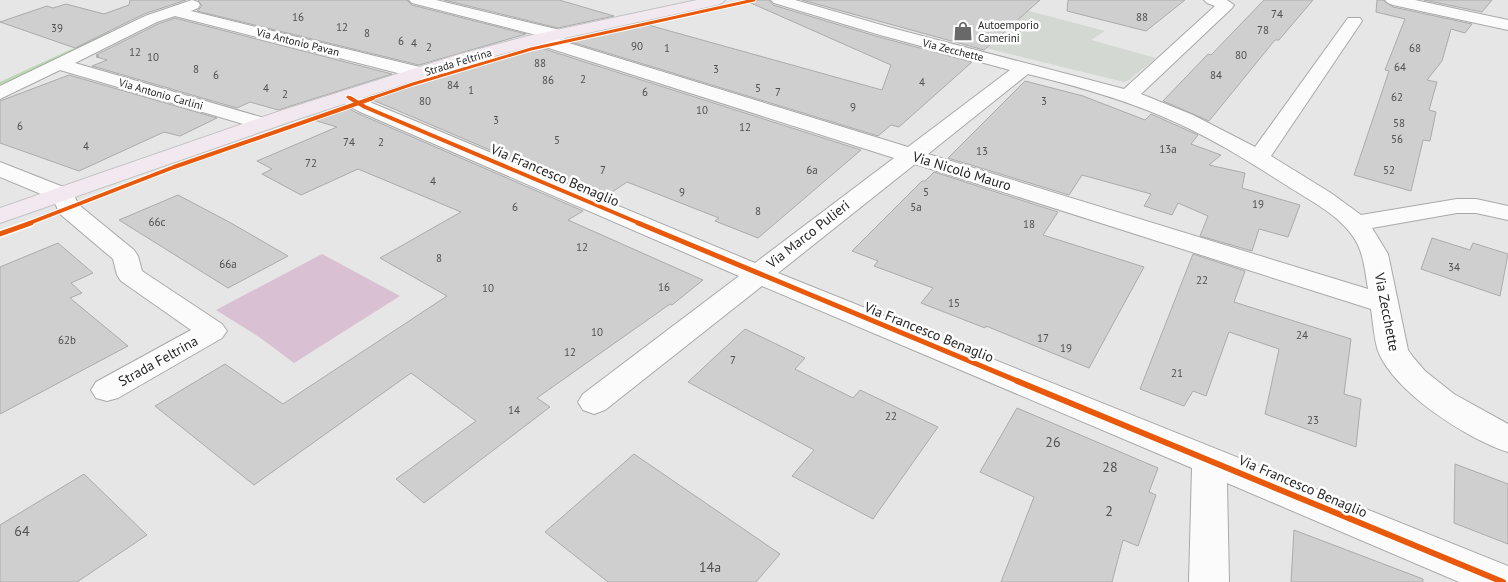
<svg xmlns="http://www.w3.org/2000/svg" width="1508" height="582" font-family="'PT Sans',sans-serif">
<style>
.built{fill:#d3d8d2}
.green{fill:#d9c1d3}
.lines{fill:none;stroke-linecap:round;stroke-linejoin:round}
.stream{fill:#b9d7ad;fill-rule:evenodd}
.building{fill:#cecfce;stroke:#ababab}
.minor-casing{stroke:#a8a9a8;stroke-width:2}
.major-casing{stroke:#c2c3c2;stroke-width:2}
.minor{fill:#fbfbfb;fill-rule:evenodd}
.major{fill:#f2e9f0;fill-rule:evenodd}
.cycleway-far3-casing{stroke:#fff;stroke-width:5}
.cycleway-far2-casing{stroke:#fff;stroke-width:6}
.cycleway-far1-casing{stroke:#fff;stroke-width:8}
.cycleway-casing{stroke:#fff;stroke-width:9}
.cycleway-far3{stroke:#e8590c;stroke-width:3}
.cycleway-far2{stroke:#e8590c;stroke-width:4}
.cycleway-far1{stroke:#e8590c;stroke-width:5}
.cycleway{stroke:#e8590c;stroke-width:6}
.labels{text-anchor:middle;stroke-width:5;stroke-linejoin:round;paint-order:stroke}
.number-label{font-size:11px;fill:#4f504f}
.far-poi-label{font-size:11px;fill:#252625;stroke:#fff;text-anchor:start}
.far-street-label{font-size:11px;fill:#252625;stroke:#fff}
.street-label{font-size:14px;fill:#252625;stroke:#fff}
.near-number-label{font-size:14px;fill:#4f504f}
</style>
<rect width="100%" height="100%" fill="#e5e6e5"/>
<path class="built" d="M806 0H987L1105 31 1091 40 1156 58 1129 80 1124 82 912 30 842 12Z"/>
<path class="green" d="M322 254 400 296 294 363 259 337 216 310Z"/>
<g class="lines">
<path class="stream" d="M109 32 114 33 0 87V82Z"/>
</g>
<path class="building" d="M130 0H186L144 14 75 48 0 22 47 6 53 8 66 4 104 14 129 5Z
M198 0H407L412 5 526 34 419 65 197 11 202 6Z
M444 0H559L614 16 558 28Z
M744 0H769L773 5 879 37 972 62 899 127 891 125 878 136 565 40 641 23 882 90 891 65Z
M802 0H1040L984 50Z
M1068 0H1185L1146 31 1067 11Z
M1264 0H1313L1279 40H1275L1209 121 1163 101 1208 54 1211 55Z
M1377 0H1383L1393 7 1472 24 1465 33 1451 29 1442 61 1427 80 1437 82 1429 110 1436 112 1430 141 1423 140 1411 191 1354 175 1389 71 1385 70 1405 19 1376 12Z
M1424 0H1492L1482 12Z
M175 18 392 74 278 110 250 102 237 108 92 66 107 60 96 57 99 56 96 55 158 24Z
M538 47 861 150 758 238 715 221 719 218 627 182 603 198 368 98 473 64Z
M69 75 217 118 180 136 164 132 79 171 0 143V101Z
M1025 81 1083 96 1145 120 1151 114 1198 135 1191 144 1221 155 1209 165 1245 173 1242 188 1300 205 1288 237 1259 229 1252 251 1200 236 1208 216 1178 203 1172 215 1144 206 1151 194 1082 175 1069 195 948 158Z
M345 106 357 113 583 211 568 220 703 280 672 305 670 304 537 398 550 407 424 503 396 479 476 421 411 373 254 485 155 406 225 364 283 404 447 296 380 258 461 212 358 169 301 195 262 174 272 169 257 161 337 127 307 118Z
M934 172 1058 212 1043 235 1144 267 1089 368 986 326 985 328 921 303 933 288 874 266 878 261 852 251 922 181H925Z
M178 195 231 223 288 256 228 288 119 220Z
M1432 238 1470 250 1473 243 1508 254 1500 296 1421 269Z
M58 243 93 273 71 283 82 293 70 298 128 346 0 414V267Z
M1193 254 1245 271 1234 302 1351 339 1344 394 1361 399 1356 447 1265 414 1279 349 1229 332 1206 396 1193 391 1184 406 1140 389Z
M745 329 805 358 795 369 853 398 860 390 938 427 873 519 792 476 814 450 688 382Z
M1017 408 1158 468 1149 492 1156 495 1138 546 1123 540 1112 582H1001L1034 497 980 472Z
M634 454 780 554 756 582H608L545 532Z
M1455 464 1508 484V544L1454 523Z
M84 474 147 535 77 582H0V525Z
M1294 530 1423 579V582H1291Z"/>
<g class="lines">
<defs>
<path id="minor" d="M192 0 198 2 200 5 198 8 191 11 428 69 430 73 428 77 421 79 175 16 157 22 75 63 271 120 274 124 271 128 264 130 257 128 60 70 0 99V86L145 16Z
M409 0H436L564 31 566 35 564 39 559 40 908 147 1010 70 880 35 774 3 771 0H795L892 28 1124 89 1215 6 1207 3 1204 0H1227L1234 5 1232 8 1141 94 1193 115 1255 147 1348 18H1360L1362 21 1271 156 1331 193 1361 215 1457 199H1476L1508 206V220L1476 213H1457L1372 228 1388 254 1408 350 1413 357 1425 371 1454 394 1508 424V452C1467 439 1394 392 1378 351 1374 338 1373 322 1371 309L915 164 778 273 1508 566V582H1459L1227 483 1229 582H1189L1192 468 762 286 605 410 594 414 583 410 578 402 583 394 739 276 358 111 341 101 338 97 341 93C353 90 362 97 372 103L755 263 894 158 533 43 530 39 536 35 412 3ZM1028 74C1072 85 1116 97 1159 115 1205 134 1247 160 1289 187 1311 201 1339 215 1354 238 1364 253 1365 272 1368 289L928 154Z
M1385 0H1415L1508 20V30L1393 5 1388 3Z
M0 162 71 190 79 205 134 250 138 256 142 271 222 324 227 331 222 338 118 398 107 401 96 398 91 390 96 382 191 330 121 281 117 275 113 259 60 214 53 199 0 177Z"/>
<path id="major" d="M697 0H725L722 3 717 5 560 39 472 62 298 119 0 223V208L283 110 460 54 528 36Z"/>
</defs>
<use href="#minor" class="minor-casing"/>
<use href="#major" class="major-casing"/>
<use href="#minor" class="minor"/>
<use href="#major" class="major"/>
<defs>
<path id="cycleway-far3" d="M348 97 352 99
M369 99 413 84 531 49 754 0"/>
<path id="cycleway-far2" d="M350 98 365 107 641 224
M27 224 174 167 373 98"/>
<path id="cycleway-far1" d="M638 223 1020 382
M0 234 31 223"/>
<path id="cycleway" d="M1017 381 1503 582"/>
</defs>
<use href="#cycleway-far3" class="cycleway-far3-casing"/>
<use href="#cycleway-far2" class="cycleway-far2-casing"/>
<use href="#cycleway-far1" class="cycleway-far1-casing"/>
<use href="#cycleway" class="cycleway-casing"/>
<use href="#cycleway-far3" class="cycleway-far3"/>
<use href="#cycleway-far2" class="cycleway-far2"/>
<use href="#cycleway-far1" class="cycleway-far1"/>
<use href="#cycleway" class="cycleway"/>
</g>
<defs>
<symbol id="shop-bare" viewBox="-9 -9 18 18"><path d="M-5-2.5h2.3a2.7 3.5 0 0 1 5.4 0H5L5.5 6h-11ZM-1.5-2.5h3a1.5 2.3 0 0 0-3 0Z" fill="#686968" stroke="#fff" stroke-width="2.5" paint-order="stroke"/></symbol>
</defs>
<g fill-rule="evenodd">
<use href="#shop-bare" x="949" y="17" width="28" height="28"/>
</g>
<g class="labels">
<g class="number-label">
<text x="1277" y="18">74</text>
<text x="298" y="21">16</text>
<text x="1142" y="21">88</text>
<text x="342" y="31">12</text>
<text x="57" y="32">39</text>
<text x="1263" y="34">78</text>
<text x="367" y="37">8</text>
<text x="401" y="45">6</text>
<text x="414" y="47">4</text>
<text x="637" y="50">90</text>
<text x="429" y="51">2</text>
<text x="667" y="52">1</text>
<text x="1415" y="52">68</text>
<text x="135" y="56">12</text>
<text x="1241" y="59">80</text>
<text x="153" y="61">10</text>
<text x="540" y="67">88</text>
<text x="1400" y="71">64</text>
<text x="196" y="73">8</text>
<text x="716" y="73">3</text>
<text x="216" y="79">6</text>
<text x="1216" y="79">84</text>
<text x="583" y="83">2</text>
<text x="548" y="84">86</text>
<text x="922" y="86">4</text>
<text x="453" y="89">84</text>
<text x="266" y="92">4</text>
<text x="758" y="92">5</text>
<text x="471" y="94">1</text>
<text x="645" y="96">6</text>
<text x="778" y="96">7</text>
<text x="285" y="98">2</text>
<text x="1397" y="101">62</text>
<text x="425" y="105">80</text>
<text x="1044" y="105">3</text>
<text x="853" y="111">9</text>
<text x="702" y="114">10</text>
<text x="496" y="124">3</text>
<text x="1399" y="127">58</text>
<text x="20" y="130">6</text>
<text x="745" y="131">12</text>
<text x="1397" y="143">56</text>
<text x="557" y="144">5</text>
<text x="349" y="146">74</text>
<text x="381" y="146">2</text>
<text x="86" y="150">4</text>
<text x="1168" y="153">13a</text>
<text x="982" y="155">13</text>
<text x="311" y="167">72</text>
<text x="603" y="174">7</text>
<text x="812" y="174">6a</text>
<text x="1389" y="174">52</text>
<text x="433" y="185">4</text>
<text x="682" y="196">9</text>
<text x="926" y="196">5</text>
<text x="1258" y="208">19</text>
<text x="515" y="211">6</text>
<text x="916" y="211">5a</text>
<text x="758" y="215">8</text>
<text x="157" y="226">66c</text>
<text x="1029" y="228">18</text>
<text x="582" y="251">12</text>
<text x="439" y="262">8</text>
<text x="228" y="268">66a</text>
<text x="1454" y="271">34</text>
<text x="1202" y="284">22</text>
<text x="664" y="291">16</text>
<text x="488" y="292">10</text>
<text x="954" y="307">15</text>
<text x="597" y="336">10</text>
<text x="1302" y="339">24</text>
<text x="1043" y="342">17</text>
<text x="67" y="344">62b</text>
<text x="1066" y="352">19</text>
<text x="570" y="356">12</text>
<text x="733" y="364">7</text>
<text x="1177" y="377">21</text>
<text x="514" y="414">14</text>
<text x="891" y="420">22</text>
<text x="1313" y="424">23</text>
</g>
<g class="far-poi-label">
<text x="978" y="29">Autoemporio<tspan x="978" dy="13">Camerini</tspan></text>
</g>
<g class="far-street-label">
<text transform="translate(298 42) rotate(14)" y="4">Via Antonio Pavan</text>
<text transform="translate(953 50) rotate(14)" y="4">Via Zecchette</text>
<text transform="translate(458 62) rotate(-17)" y="4">Strada Feltrina</text>
<text transform="translate(161 94) rotate(16)" y="4">Via Antonio Carlini</text>
</g>
<g class="street-label">
<text transform="translate(962 171) rotate(17)" y="5">Via Nicolò Mauro</text>
<text transform="translate(555 175) rotate(23)" y="5">Via Francesco Benaglio</text>
<text transform="translate(808 234) rotate(-38)" y="5">Via Marco Pulieri</text>
<text transform="translate(1387 312) rotate(79)" y="5">Via Zecchette</text>
<text transform="translate(929 332) rotate(22)" y="5">Via Francesco Benaglio</text>
<text transform="translate(158 361) rotate(-29)" y="5">Strada Feltrina</text>
<text transform="translate(1303 486) rotate(23)" y="5">Via Francesco Benaglio</text>
</g>
<g class="near-number-label">
<text x="1053" y="447">26</text>
<text x="1110" y="472">28</text>
<text x="1109" y="516">2</text>
<text x="22" y="536">64</text>
<text x="710" y="572">14a</text>
</g>
</g>
</svg>
